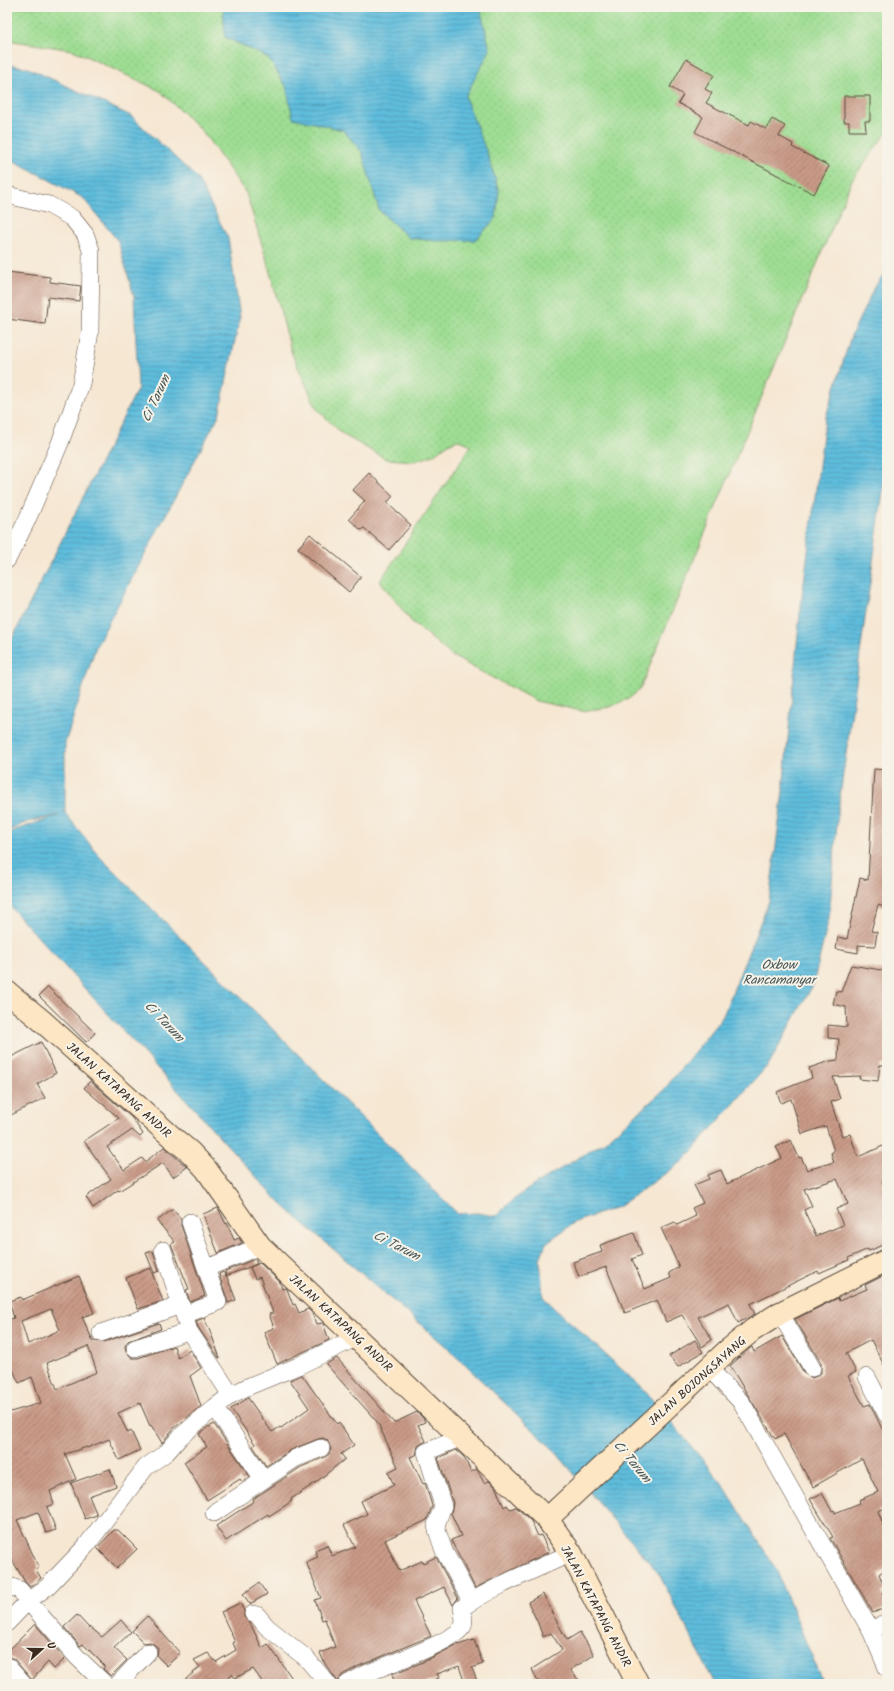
<svg xmlns="http://www.w3.org/2000/svg" width="894" height="1691" font-family="Kalam,sans-serif">
<style>
.grass{fill:url(#grass-dots);stroke:#6c8458}
.water{fill:url(#water-rules);stroke:#4c747e}
.building{fill:url(#building-hatch);fill-rule:evenodd}
.lines{fill:none;stroke-linecap:round;stroke-linejoin:round}
.street-casing{stroke:#574639;stroke-width:18}
.secondary-casing{stroke:#574639;stroke-width:24}
.street{stroke:#fff;stroke-width:17}
.secondary{stroke:#fce6c4;stroke-width:22}
.labels{text-anchor:middle;stroke-width:4;stroke-linejoin:round;paint-order:stroke}
.street-label{font-size:12px;fill:#3b2a1e;stroke:#f7f3e8}
.water-label{font-size:13px;font-style:italic;fill:#465657;stroke:#f7f3e8}
</style>
<defs>
<pattern id="grass-dots" width="8" height="8" patternUnits="userSpaceOnUse"><rect width="8" height="8" fill="#9edd93"/><path d="M2 2h.1M6 6h.1" fill="none" stroke="#89be7e" stroke-width="1.8" stroke-linecap="round"/></pattern>
<pattern id="water-rules" width="6" height="5" patternUnits="userSpaceOnUse"><rect width="6" height="5" fill="#5ebddd"/><path d="M0 2.5h6" fill="none" stroke="#4f9ab3"/></pattern>
<pattern id="building-hatch" width="6" height="6" patternUnits="userSpaceOnUse"><rect width="6" height="6" fill="#c99a87"/><path d="M-1 1l2-2M0 6l6-6M5 7l2-2" fill="none" stroke="#a47e6e"/></pattern>
</defs>
<rect width="100%" height="100%" fill="#f7f3e8"/>
<filter id="ink" filterUnits="userSpaceOnUse"><feTurbulence type="fractalNoise" baseFrequency=".025" numOctaves="2"/><feDisplacementMap in="SourceGraphic" scale="8" xChannelSelector="R" yChannelSelector="G"/><feConvolveMatrix kernelMatrix="1 2 1 2 8 2 1 2 1" color-interpolation-filters="sRGB"/></filter>
<filter id="wash" filterUnits="userSpaceOnUse"><feTurbulence type="fractalNoise" baseFrequency=".012" numOctaves="4" result="noise"/><feDisplacementMap in="SourceGraphic" scale="16" xChannelSelector="R" yChannelSelector="G"/><feGaussianBlur stdDeviation="0.9" result="paint"/><feColorMatrix in="noise" values="0 0 0 0 0 0 0 0 0 0 0 0 0 0 0 0 0 1.4 0 .05"/><feComposite in="paint" operator="in"/></filter>
<g filter="url(#wash)">
<rect width="100%" height="100%" fill="#f6e7d3"/>
<path class="grass" d="M7 7H887V132L852 180 640 689 630 698 610 707 582 711 536 701 452 656 411 621 380 581 471 446 465 442 458 440 450 443 431 456 414 461 386 459 342 434 317 409 292 354 267 261 246 193 203 132 160 91 73 50 7 40Z"/>
<path class="water" d="M223 7H480L490 50 465 97 487 153 499 191 496 218 475 240 436 241 409 238 379 210 362 152 343 130 293 118 286 86 268 58 225 37Z
M7 64 28 68 131 116 197 178 228 238 240 317 219 415 96 646 65 743V813L101 858 458 1214 477 1213 496 1216 513 1200 534 1185 603 1143 663 1091 723 1016 769 901 783 791 800 613 825 420 851 336 874 288 887 270V462L838 810 829 918 813 985 769 1064 683 1161 618 1207 575 1222 546 1243 540 1259 543 1297 644 1390 722 1483 776 1569 823 1684H715L659 1574 553 1449 442 1343 281 1204 7 903V833L59 815 27 822 7 831V649L138 388 134 296 118 241 83 198 16 162 7 160Z"/>
<g id="blocks">
<path class="building" d="M686 59 714 75 705 89 712 93 706 103 749 125 751 121 766 129 772 119 785 126 779 136 793 144 792 147 829 166 814 194 695 132 703 117 678 103 683 95 670 87Z
M844 96H870V121H865L866 131H849V122H844Z
M7 272 50 277V282L81 286 79 301 48 297 45 324 7 319Z
M369 473 393 496 387 503 411 525 389 550 364 528 361 530 349 519 365 501 353 490Z
M310 534 361 577 349 592 298 548Z
M874 769 887 770V908L878 905 871 931 877 932 875 946 858 945V953L836 949 838 937 847 939 860 878 868 880Z
M851 965 887 971V1065H880L878 1081 859 1079 860 1076 833 1077 840 1099 831 1102 842 1136 850 1134 858 1157 883 1146 887 1154V1180L882 1182 887 1192V1243L869 1251 868 1249 848 1258 849 1260 819 1273 818 1271 750 1304 755 1314 738 1323 729 1303 698 1317 712 1340 702 1347 682 1315 666 1322 657 1300 625 1313 606 1267 579 1277 573 1262 602 1252 600 1245 634 1233 642 1255 632 1259 645 1289 671 1278 669 1273 679 1267 661 1228 675 1222 677 1225 696 1216 692 1208 703 1203 694 1185 709 1179 708 1175 721 1170 727 1184 782 1158 776 1147 791 1140 799 1158 801 1157 807 1170 834 1162 831 1153 834 1151 826 1126 802 1134 791 1099 781 1103 777 1092 812 1078 809 1068 830 1061 838 1060 839 1039 828 1038V1025L847 1027 846 1007 833 1004 836 991 841 992ZM837 1179 848 1204 836 1209 843 1225 816 1236 804 1210 812 1206 804 1189Z
M48 987 95 1033 86 1042 39 996Z
M41 1042 56 1073 37 1084 45 1098 7 1117V1059Z
M90 1081 132 1118 143 1134 140 1137 132 1130 107 1147 124 1170 142 1158 145 1162 164 1147 187 1167 173 1177 163 1163 119 1191 118 1190 93 1208 86 1197 111 1179 84 1141 119 1118 84 1088Z
M218 1208 226 1224 227 1223 234 1240 239 1238 242 1243 218 1253 203 1214Z
M173 1209 181 1219V1225L205 1296 190 1302 186 1290 189 1289 171 1244 175 1242 157 1221Z
M153 1251 159 1271 154 1273 146 1253Z
M255 1259 257 1264 226 1276 225 1271Z
M260 1263 280 1282 282 1289 286 1288 287 1289 293 1305 295 1304 299 1313 308 1309 312 1313 316 1324 323 1323 329 1340 277 1364 264 1332 274 1328 269 1314 273 1313 260 1277 255 1279 250 1267Z
M150 1268 163 1301 138 1309 126 1278Z
M223 1272 227 1277 236 1300 228 1303 219 1274Z
M887 1274V1371L871 1340 846 1353 856 1372 848 1376 864 1406 870 1404 887 1439V1512L885 1508 878 1511 887 1534V1568L879 1574 886 1591 882 1592 887 1607 873 1613 830 1538 833 1537 810 1499 822 1493 832 1511 834 1510 835 1513 860 1503 859 1500 878 1492 862 1459 813 1487 784 1434 775 1439 730 1366 749 1349 752 1347 754 1352 782 1336 804 1373 812 1378 817 1376 821 1373V1363L795 1319 838 1298 839 1301 867 1289 865 1285Z
M79 1276 94 1313 82 1317 93 1341 104 1342 159 1323 161 1329 128 1341 125 1346 126 1351 132 1358H138L174 1346 178 1358 190 1350 201 1368 190 1376 201 1406 173 1429 162 1443 151 1425 150 1426 140 1403 118 1413 128 1433 131 1431 140 1450 119 1460 109 1439 87 1448V1447L65 1454 76 1479 50 1491 54 1504 47 1507 56 1530 46 1533 38 1512 17 1520 39 1568 36 1570 41 1578 30 1587 25 1582 7 1551V1413L41 1403 32 1377 19 1383 7 1357V1320L14 1318 9 1301 21 1297 22 1300ZM51 1309 60 1330 28 1344 21 1321ZM88 1346 97 1372 57 1389 47 1363Z
M204 1318 212 1336 220 1358H219L198 1327 196 1321Z
M695 1340 703 1352 678 1367 669 1356Z
M337 1358 394 1423 417 1412 423 1418 425 1422 418 1425 426 1441 418 1446 416 1455 410 1457 423 1484 425 1483 432 1506 427 1520 385 1540 399 1571 422 1561 423 1563 436 1557 458 1598 453 1605 444 1587 414 1601 431 1636 359 1666 342 1675 338 1682 325 1664 320 1653 335 1647 325 1619 322 1620 315 1600 321 1598 306 1562 318 1557 315 1550 327 1545 332 1556 355 1547 344 1525 367 1514 361 1501 394 1485 388 1472 398 1467 378 1423 326 1364Z
M302 1375 337 1424 339 1422 354 1445 341 1454 345 1459 315 1483 291 1499 292 1501 269 1516 268 1514 226 1541 216 1526 254 1501 253 1499 301 1467 325 1457 329 1454 331 1449 327 1440 323 1438 318 1439 291 1450 266 1466 253 1446 255 1444 231 1409 248 1398 272 1432 280 1427 281 1428 309 1408 290 1380Z
M214 1424 250 1477 242 1482 240 1479 207 1500 184 1462 207 1447 199 1434 209 1426V1427Z
M456 1450 464 1457 471 1472 477 1469 484 1483 489 1481 495 1486 504 1507 507 1505 510 1509 516 1507 531 1521 538 1536 541 1535 549 1552 475 1588 451 1540 461 1536 451 1513 453 1503 438 1458Z
M110 1469 116 1486 89 1496 97 1515 85 1519 71 1483Z
M114 1530H118L137 1549 117 1568 97 1548Z
M259 1583 267 1594 250 1604 243 1594Z
M543 1594 552 1611H551L567 1640 580 1632 594 1655 570 1670 582 1684H539L532 1669 562 1650 551 1633 543 1637 538 1623 528 1602Z
M240 1603 244 1611V1617L250 1623 262 1648 268 1644 296 1684H264L253 1669 235 1678 232 1674 220 1684H213L209 1678 201 1684H180L200 1667 194 1660 208 1653 216 1662 236 1650 233 1643 235 1642 221 1612Z
M77 1615 89 1628 90 1627 102 1637 121 1620 131 1632 114 1648 127 1660 111 1676 103 1669 105 1666 83 1644 80 1646 64 1627Z
M147 1616 180 1653 167 1666 157 1656 158 1649 155 1645 150 1642 144 1643 132 1631Z
M35 1624 65 1659 54 1669 48 1662 32 1680 14 1659 7 1656V1652Z
M474 1640 483 1664 472 1668 478 1684H465L459 1666 437 1674 439 1678 422 1684H395L392 1674 423 1662 454 1646Z"/>
</g>
</g>
<g filter="url(#ink)">
<use href="#blocks" fill-opacity="0" stroke="#574639" stroke-width="1"/>
<g class="lines">
<defs>
<path id="street" d="M7 195 49 205 72 218 85 234 91 250 90 332 81 384 60 443 27 520 7 560
M190 1222 218 1302 184 1315 189 1331 231 1395
M163 1250 184 1315
M207 1268 260 1246
M780 1313 812 1368
M101 1333 181 1305
M135 1348 189 1331
M709 1368 742 1403 871 1631 887 1668
M867 1377 887 1415
M215 1407 263 1479
M462 1437 426 1452 443 1506 436 1525 437 1530 444 1551 471 1601
M214 1513 296 1458 321 1448
M7 1589 12 1587 20 1590 28 1601 77 1657 105 1684
M253 1614 257 1615 267 1627 306 1658 328 1684
M7 1623 28 1601 47 1587 86 1546 146 1467 167 1452 180 1437 215 1407 231 1395 247 1387 298 1366 357 1337
M871 1631 887 1622
M7 1666 23 1684
M118 1684 148 1652
M347 1684C353 1681 359 1677 366 1674 385 1665 455 1642 463 1626 465 1621 463 1613 462 1608 495 1585 535 1570 571 1553"/>
<path id="secondary" d="M7 992 41 1020 173 1138 190 1152 206 1169 260 1246 547 1519 571 1553 638 1684
M547 1519 727 1351 753 1330 780 1313 887 1260"/>
</defs>
<use href="#street" class="street-casing"/>
<use href="#secondary" class="secondary-casing"/>
<use href="#street" class="street"/>
<use href="#secondary" class="secondary"/>
</g>
</g>
<g class="labels">
<g class="street-label">
<text transform="translate(119 1090) rotate(42)" y="4">JALAN KATAPANG ANDIR</text>
<text transform="translate(341 1323) rotate(43)" y="4">JALAN KATAPANG ANDIR</text>
<text transform="translate(697 1381) rotate(-42)" y="4">JALAN BOJONGSAYANG</text>
<text transform="translate(596 1606) rotate(62)" y="4">JALAN KATAPANG ANDIR</text>
</g>
<g class="water-label">
<text transform="translate(155 398) rotate(-65)" y="5">Ci Tarum</text>
<text x="779" y="969">Oxbow<tspan x="779" dy="15">Rancamanyar</tspan></text>
<text transform="translate(165 1021) rotate(46)" y="5">Ci Tarum</text>
<text transform="translate(397 1245) rotate(27)" y="5">Ci Tarum</text>
<text transform="translate(633 1461) rotate(50)" y="5">Ci Tarum</text>
</g>
</g>
<rect width="894" height="1691" fill="none" stroke="#f7f3e8" stroke-width="24"/>
<g transform="translate(42 1649) rotate(69)" stroke="#f7f3e8" stroke-width="3" paint-order="stroke">
<path d="M0-3L7 15L0 10L-7 15Z" fill="#3b2a1e"/>
<text y="-6" font-size="11" font-weight="bold" text-anchor="middle" fill="#3b2a1e">U</text>
</g>
</svg>
